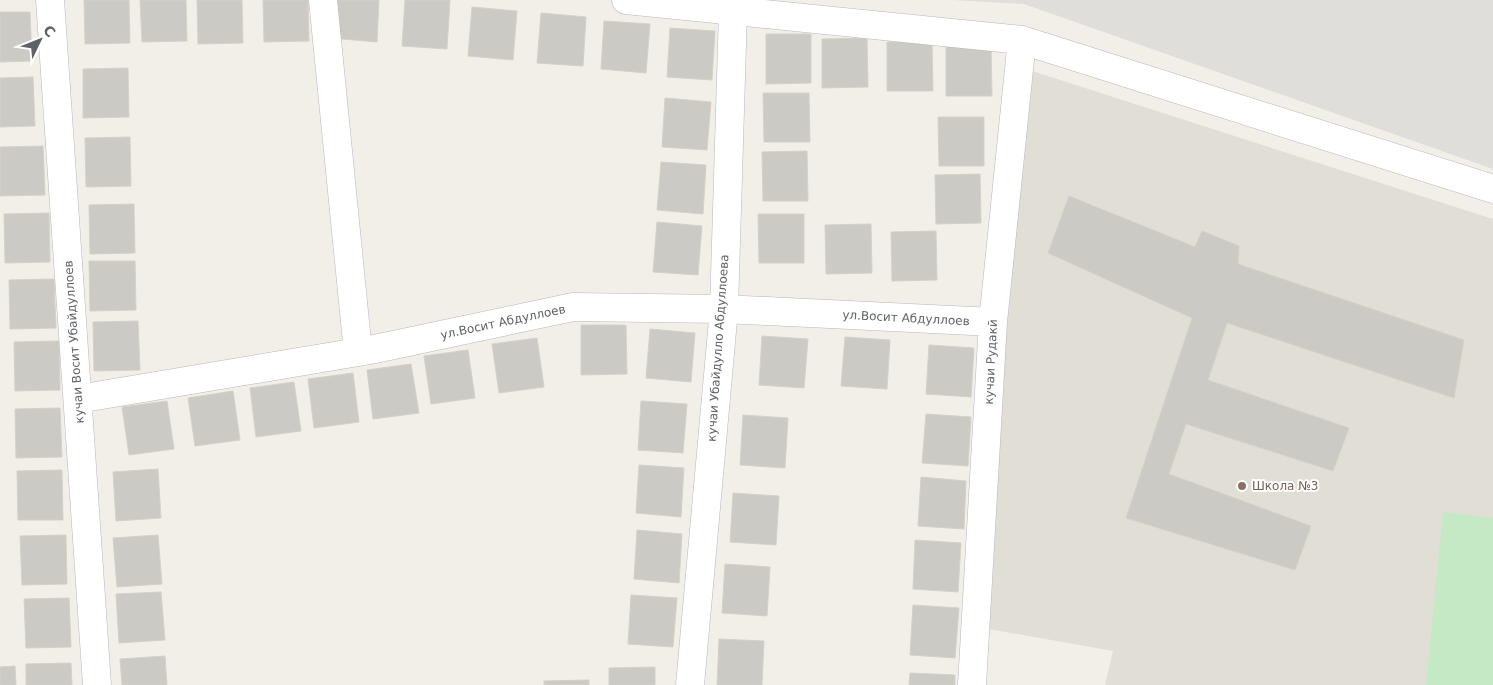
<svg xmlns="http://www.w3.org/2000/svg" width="1493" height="685" font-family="'DejaVu Sans',sans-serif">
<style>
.industrial{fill:#e0deda}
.education{fill:#e1ded6}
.green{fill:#c5e8c5}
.building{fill:#cccac5;stroke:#d6d1c6}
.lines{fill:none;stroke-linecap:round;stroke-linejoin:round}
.street-casing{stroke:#b5b8bc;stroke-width:29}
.street{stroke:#fff;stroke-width:28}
.education-dot{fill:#8d6e63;stroke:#fff;stroke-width:2}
.labels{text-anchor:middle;stroke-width:4;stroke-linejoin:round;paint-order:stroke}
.street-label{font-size:12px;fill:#5f6368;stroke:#fff}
.education-label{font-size:12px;fill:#785e54;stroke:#fff;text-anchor:start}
</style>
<rect width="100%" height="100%" fill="#f1efe8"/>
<path class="industrial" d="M952 0H1493V169L1024 4Z"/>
<path class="education" d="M1029 70 1493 219V685H1105L1113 651 983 628 1001 343Z"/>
<path class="green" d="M1443 512 1493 518V685H1426Z"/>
<path class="building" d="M84 0H129L130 43 85 44Z
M140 0H186L187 41 142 42Z
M197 0H242L243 43 198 44Z
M263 0H308L309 41 264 42Z
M334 0H379L377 42 331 38Z
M405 0H450L447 49 402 46Z
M472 7 517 11 513 60 468 56Z
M0 12H30L32 61 0 62Z
M541 13 586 17 583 66 537 63Z
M604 21 650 24 646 73 601 69Z
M670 28 715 31 712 80 667 77Z
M766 34H811V83L766 84Z
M867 38 868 87 822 88V39Z
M887 42H932L933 91H887Z
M991 46 992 96H946V47Z
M128 68 129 117 83 118V69Z
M33 77 35 126 0 127V78Z
M763 93H809L810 142H764Z
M665 98 711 102 707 150 662 147Z
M938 117H984V166H939Z
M130 137 131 186 86 187 85 138Z
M43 146 45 195 0 196V147Z
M807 151 808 201H763L762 152Z
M661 162 706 165 703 214 657 210Z
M980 174 981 223 936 224 935 175Z
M1069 196 1195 247 1202 231 1239 246 1238 264 1464 340 1454 398 1227 323 1208 380 1349 428 1333 471 1186 424 1169 474 1311 526 1295 570 1126 518 1192 318 1048 253Z
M134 204 135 253 90 254 89 205Z
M49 213 50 262 5 263 4 214Z
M758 214H804V263H759Z
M657 222 702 226 698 275 653 272Z
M871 224 872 273 826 274 825 225Z
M936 231 937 280 892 281 891 232Z
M89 261H135L136 310 90 311Z
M54 279 56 328 10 329 9 280Z
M138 321 140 370 94 371 93 322Z
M581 325H626L627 374 581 375Z
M650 329 695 333 691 382 646 378Z
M762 336 808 339 804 388 759 385Z
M845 337 890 340 887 389 841 386Z
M537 338 544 387 499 393 492 344Z
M59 341 60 390 15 391 14 342Z
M929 345 974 348 971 397 926 394Z
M468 350 475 398 431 404 424 356Z
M411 364 419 413 373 419 367 370Z
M353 373 359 422 314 428 308 379Z
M294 382 301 431 256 437 250 388Z
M233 391 240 440 195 446 188 398Z
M167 401 174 449 129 455 122 407Z
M641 401 687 404 683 453 638 450Z
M60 408 62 457 16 458 15 409Z
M926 414 971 417 968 466 922 463Z
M743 415 788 418 785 468 740 465Z
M639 465 684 468 681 517 636 513Z
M158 469 161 518 116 521 113 472Z
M62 470 63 520H18L17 471Z
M921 477 966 481 964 529 918 526Z
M733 493 779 496 776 545 730 542Z
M637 530 682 534 679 583 634 579Z
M66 535 67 584 22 585 20 536Z
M158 535 162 584 117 587 113 538Z
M915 540 961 543 958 592 913 589Z
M725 564 770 567 767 616 722 613Z
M161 592 165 640 119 643 116 594Z
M631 595 677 598 673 647 628 644Z
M69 598 71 647 26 648 24 599Z
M913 605 959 608 955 658 910 655Z
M719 639 764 641 762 685H717Z
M165 656 167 685H122L120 659Z
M71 663 72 685H26V664Z
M15 666 16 685H0V667Z
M655 667V685H609V668Z
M910 673 955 675V685H909Z
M589 680V685H544V681Z"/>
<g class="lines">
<defs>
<path id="street" d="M50 0 97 685
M323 0 358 352
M626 0 1022 40 1493 189
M78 399 370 350 573 307 724 309 993 322
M690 685 724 309 733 11
M972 685 993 322 1022 40"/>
</defs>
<use href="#street" class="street-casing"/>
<use href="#street" class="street"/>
</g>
<circle class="education-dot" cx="1242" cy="486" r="5"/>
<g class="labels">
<g class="street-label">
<text transform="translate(906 318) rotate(3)" y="4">ул.Восит Абдуллоев</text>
<text transform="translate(503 322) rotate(-12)" y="4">ул.Восит Абдуллоев</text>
<text transform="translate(74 342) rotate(-94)" y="4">кучаи Восит Убайдуллоев</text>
<text transform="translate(718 348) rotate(-86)" y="4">кучаи Убайдулло Абдуллоева</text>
<text transform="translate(991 362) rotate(-87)" y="4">кучаи Рудакӣ</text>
</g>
<g class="education-label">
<text x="1252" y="490">Школа №3</text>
</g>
</g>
<g transform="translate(40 40) rotate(47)" stroke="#ffffff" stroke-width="4" paint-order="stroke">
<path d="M0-4L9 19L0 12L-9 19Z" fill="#5f6368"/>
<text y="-8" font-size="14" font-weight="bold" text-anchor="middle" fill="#5f6368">С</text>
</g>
</svg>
